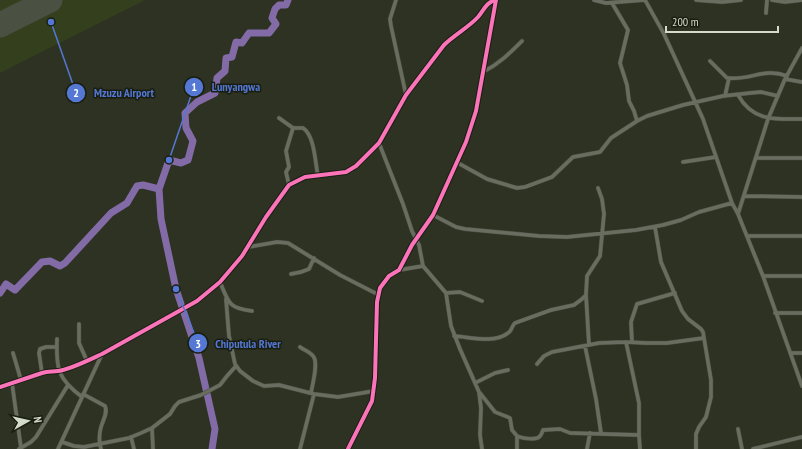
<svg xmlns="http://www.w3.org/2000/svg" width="802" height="449" font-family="'PT Sans Narrow',sans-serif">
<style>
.built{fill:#343f1d}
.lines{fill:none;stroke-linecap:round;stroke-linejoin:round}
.river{stroke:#836ba7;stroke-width:7}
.runway{stroke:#4a5042;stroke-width:25}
.street-casing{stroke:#4a4f41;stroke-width:4.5}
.street{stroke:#686d60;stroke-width:3.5}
.cycleway-casing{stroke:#191e11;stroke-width:6}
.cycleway{stroke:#fb73b8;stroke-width:4}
.leader{fill:none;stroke:#5478d4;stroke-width:1.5}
.callout-dot{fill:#5478d4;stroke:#191e11;stroke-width:1.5}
.mark-label{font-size:12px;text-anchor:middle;font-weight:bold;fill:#fff}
.callout-label{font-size:12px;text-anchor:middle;font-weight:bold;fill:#5478d4;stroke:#191e11;stroke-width:3;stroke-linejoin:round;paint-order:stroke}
</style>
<rect width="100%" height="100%" fill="#2d3222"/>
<path class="built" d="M0 0H145L0 73Z"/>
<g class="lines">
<path class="river" d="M159 189 161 219 176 289 199 358 215 429 212 449
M0 293 6 284 15 290 42 262 50 261 60 266 65 263 111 213 127 203 137 186 143 185 159 189 169 160 181 163 188 160 193 141 186 128 185 113 197 102 215 93 217 78 225 71 226 58 232 57 236 42 242 43 249 33H269L276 24 272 18 275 9 279 5H286L288 0"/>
<path class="runway" d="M0 25 50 0"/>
<defs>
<path id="street" d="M396 0 390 19 391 26 406 95
M594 0 606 3 644 0
M645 0 664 34 703 119 732 203 738 214 763 276 802 386
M696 0 722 2 741 0
M772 0 785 2 802 0
M612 3 628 30 620 63 627 85 629 101 634 111 637 121
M766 13 767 0
M710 61 727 78C750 81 764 67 787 76
M483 72C499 64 510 53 522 41
M785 79 802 82
M738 95C753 122 776 119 802 119
M725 96 729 78
M279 118 293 128
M379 143 403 204 412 231 419 245 423 266 446 293 451 326 460 349 479 392 481 408 480 435 482 449
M756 158H802
M683 162 716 157
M458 163 487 179 517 188 525 187 552 177 573 157 600 152 611 138 637 121 647 116 683 105 723 96 750 93 761 92 778 96
M289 185 286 172 289 167 286 151 293 128H303C315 136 315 163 318 176
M744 196 802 197
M738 214 768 119 785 79 802 48
M433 215 456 227 465 229 539 236 567 237 636 230 663 225 681 220 699 212 732 203
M655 227 661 262 682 311 688 319 701 329 703 332 711 380V397L706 417 699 427 696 434V449
M747 236H802
M248 247 277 242 288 243 340 275 379 295
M399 270 423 266
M291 274 301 272 309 269 314 258
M763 276H802
M220 282C229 303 228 308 252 311
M446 293 460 292 482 301
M586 295 589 345
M226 299 229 336 235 364 240 371 253 381 264 386 279 385 314 394 338 397 374 391
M775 313H802
M79 324V343L87 361
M454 336C471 337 494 344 508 333 512 331 512 325 515 323L551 310 574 305 582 299 586 295 587 276 600 256 604 214 602 199 598 188
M57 339C56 368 57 378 82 397
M626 342 639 403V435
M632 342 631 322 637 304 675 293
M585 346 596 399 601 433
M300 347C304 350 310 352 313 356 319 362 312 386 311 393
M13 353 21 380
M791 353H802
M537 364 544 356 552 352 599 343 626 342 646 343H667L704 338
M42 373 39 353 40 349 46 347H57
M12 383 21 448
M475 383 495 373 508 370
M0 387 42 373C48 371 53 372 58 371 69 370 91 359 102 354L197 301 220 282 242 256 266 217 289 185 305 177 346 172 356 166 379 143 406 95 444 45C454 35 469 27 478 17 484 10 486 2 496 0
M480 393 495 412 510 418 512 430 517 436C521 438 537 441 540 436 542 434 542 432 543 430L560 429 570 433 639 435 640 449
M83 394 105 406C108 413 103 420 101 427 99 434 99 442 101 449
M152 428 153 449
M738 429 742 449
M517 436V449
M131 437 134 449
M62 442 74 446 84 447 129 438 141 433 152 428 170 414 175 406 179 402 201 395 220 385 227 376 236 366
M19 449 31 442 36 437 68 385
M58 449 102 354
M300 449 314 394
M348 449 372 401 375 378 377 302 380 288 389 276 399 270 412 245 433 215 466 142 476 111 496 0
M587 449 590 433
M753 449 802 437"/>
</defs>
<use href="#street" class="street-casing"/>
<use href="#street" class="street"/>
<defs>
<path id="cycleway" d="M0 387 42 373C48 371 53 372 58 371 69 370 91 359 102 354L197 301 220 282 242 256 266 217 289 185 305 177 346 172 356 166 379 143 406 95 444 45C454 35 469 27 478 17 484 10 486 2 496 0
M348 449 372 401 375 378 377 302 380 288 389 276 399 270 412 245 433 215 466 142 476 111 496 0"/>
</defs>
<use href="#cycleway" class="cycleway-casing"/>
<use href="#cycleway" class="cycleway"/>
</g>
<path class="leader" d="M169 160L194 87M51 22L76 93M176 289L198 343"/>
<g class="callout-dot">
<circle cx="169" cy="160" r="4"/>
<circle cx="51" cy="22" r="4"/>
<circle cx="176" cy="289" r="4"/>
<circle cx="194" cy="87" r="10"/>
<circle cx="76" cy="93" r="10"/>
<circle cx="198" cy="343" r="10"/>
</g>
<g class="mark-label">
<text x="194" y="91">1</text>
<text x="76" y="97">2</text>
<text x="198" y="348">3</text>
</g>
<g class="callout-label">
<text x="236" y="91">Lunyangwa</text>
<text x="124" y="97">Mzuzu Airport</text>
<text x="248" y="348">Chiputula River</text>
</g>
<g transform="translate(28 421) rotate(82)" stroke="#191e11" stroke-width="3" paint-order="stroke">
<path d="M0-3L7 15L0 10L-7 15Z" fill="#d4dbc9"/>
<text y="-6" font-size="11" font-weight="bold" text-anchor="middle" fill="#d4dbc9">N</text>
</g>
<path d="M666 26v6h112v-6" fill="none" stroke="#d4dbc9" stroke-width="2"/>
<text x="672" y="26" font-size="12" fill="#d4dbc9" stroke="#191e11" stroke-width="3" paint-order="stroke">200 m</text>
</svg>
